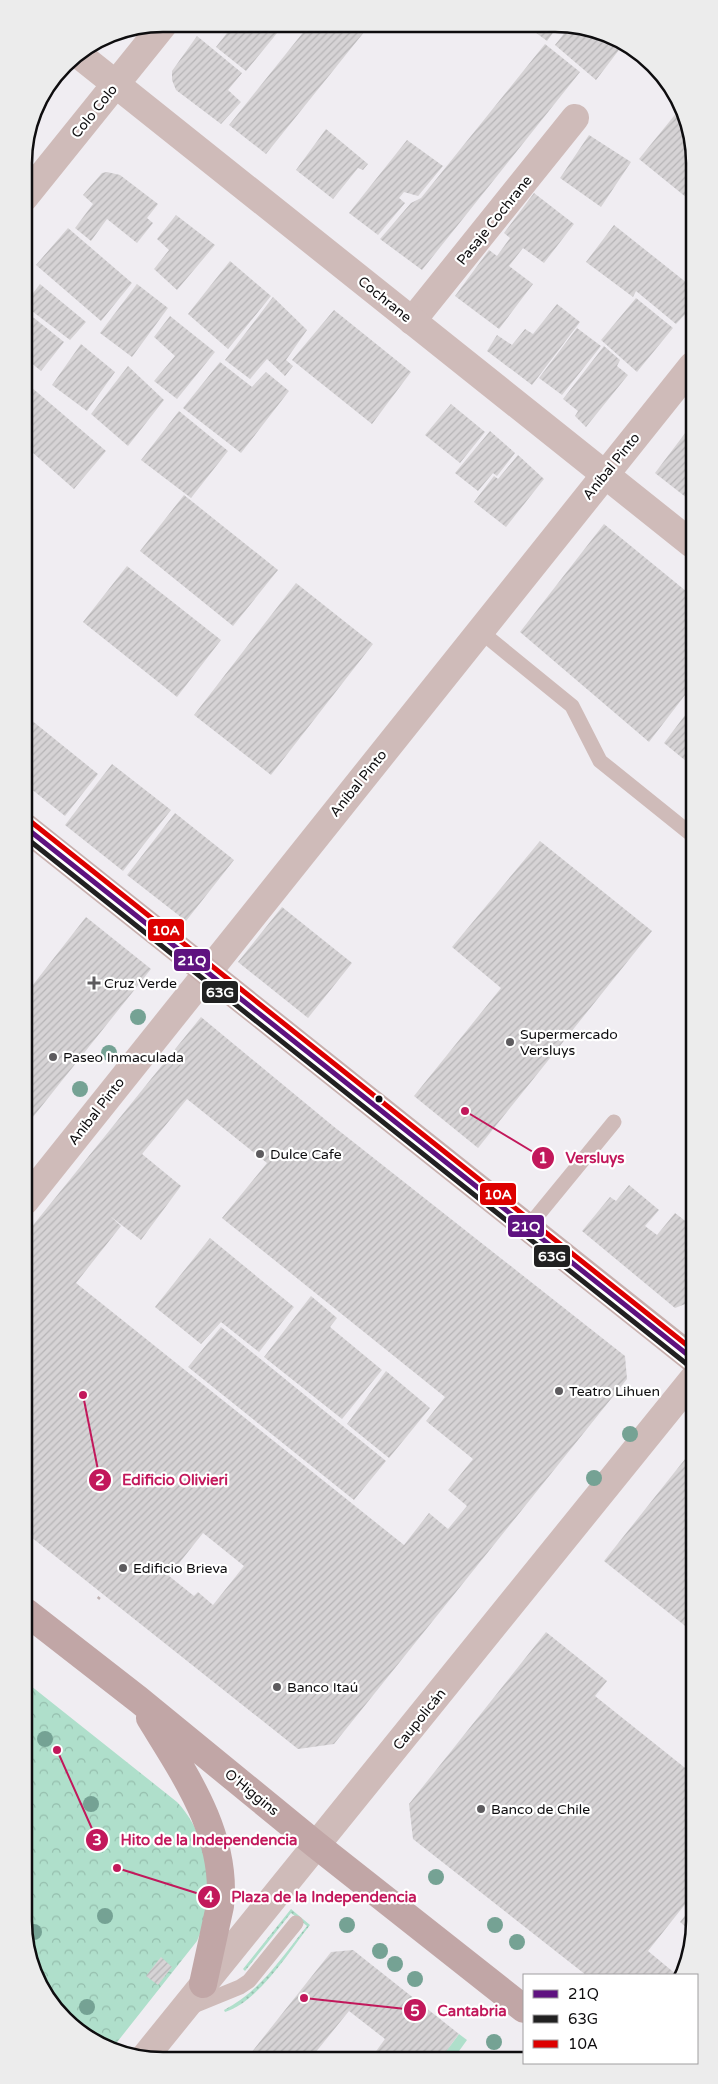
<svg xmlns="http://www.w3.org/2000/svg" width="718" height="2084" font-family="'Varela Round',sans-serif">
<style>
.grass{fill:url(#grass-dots)}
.forest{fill:url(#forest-crowns)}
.garden{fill:#afdfcb}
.building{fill:url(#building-hatch);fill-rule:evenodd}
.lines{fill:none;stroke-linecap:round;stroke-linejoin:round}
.path{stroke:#c0b3b3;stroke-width:3;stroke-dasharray:2.5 4;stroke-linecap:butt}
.service{stroke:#cfbbb9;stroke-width:15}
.minor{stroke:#cfbbb9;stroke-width:28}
.tertiary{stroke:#cfbbb9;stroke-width:28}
.secondary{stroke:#c8b0ae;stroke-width:28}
.primary{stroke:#c1a6a6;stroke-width:28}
.bus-1-casing{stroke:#fff;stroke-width:9}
.bus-2-casing{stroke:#fff;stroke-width:9}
.bus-3-casing{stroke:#fff;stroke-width:9}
.bus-1{stroke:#5f1280;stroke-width:5}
.bus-2{stroke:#212121;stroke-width:5}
.bus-3{stroke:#d00;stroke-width:5}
.tree{fill:#75a294}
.poi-dot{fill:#5d5b5e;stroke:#fff;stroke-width:2}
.bus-dot{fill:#0e0d0f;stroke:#fff;stroke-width:2}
.labels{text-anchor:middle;stroke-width:4.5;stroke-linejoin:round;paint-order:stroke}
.street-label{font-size:14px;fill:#0e0d0f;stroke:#fff}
.poi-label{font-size:14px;fill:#0e0d0f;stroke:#fff;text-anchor:start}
.rim{fill:none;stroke:#0e0d0f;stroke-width:2.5}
.leader{fill:none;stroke:#c2185b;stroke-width:2}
.callout-dot{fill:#c2185b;stroke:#fff;stroke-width:2}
.mark-label{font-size:15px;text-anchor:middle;font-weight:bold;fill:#fff}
.callout-label{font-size:15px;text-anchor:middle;font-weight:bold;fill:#c2185b;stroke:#fff;stroke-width:4.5;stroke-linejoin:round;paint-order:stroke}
.line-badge{stroke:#fff;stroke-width:2}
.badge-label{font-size:14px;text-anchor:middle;font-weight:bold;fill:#fff}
</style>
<defs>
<pattern id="grass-dots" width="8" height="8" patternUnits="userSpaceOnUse" patternTransform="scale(1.25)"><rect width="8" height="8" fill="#afdfcb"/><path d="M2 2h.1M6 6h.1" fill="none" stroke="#95bead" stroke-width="1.8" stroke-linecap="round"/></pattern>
<pattern id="forest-crowns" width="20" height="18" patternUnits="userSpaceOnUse" patternTransform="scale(1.25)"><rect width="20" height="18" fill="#afdfcb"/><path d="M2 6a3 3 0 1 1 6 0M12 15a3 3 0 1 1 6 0" fill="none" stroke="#95bead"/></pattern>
<pattern id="building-hatch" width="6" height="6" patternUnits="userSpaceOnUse" patternTransform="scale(1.25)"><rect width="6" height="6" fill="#d6d3d5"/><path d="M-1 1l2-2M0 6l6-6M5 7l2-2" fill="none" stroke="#b6b4b6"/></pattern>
</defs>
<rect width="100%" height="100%" fill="#f0edf2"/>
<path class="grass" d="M291 1909 310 1925C288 1953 259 2001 225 2012L224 2010C260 1992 282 1957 307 1926L291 1913 245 1971 243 1969Z"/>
<path class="forest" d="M26 1682 177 1802C200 1826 208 1859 209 1892 210 1908 203 1926 197 1941L114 2046 65 2020 26 1948Z"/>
<path class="garden" d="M459 2034 467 2040 454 2058H441Z"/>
<path class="building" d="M234 24H273L271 27 278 32 246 71 216 47Z
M309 25 369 26 266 154 229 125Z
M527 26H558L547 41Z
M570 26H582L610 41 619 50 596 80 555 45Z
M197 36 242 73 228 90 241 102 221 124 176 90 172 80V71Z
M545 44 580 72 422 270 380 239 411 203 421 198Z
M44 94 43 101 35 111 38 102Z
M678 111 692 136V202L639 159Z
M326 129 368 164 363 170 358 168 333 199 296 170Z
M589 135 631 162 601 207 560 178Z
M407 140 443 166 418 196 404 192 399 198 405 203 378 235 349 213Z
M107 172 120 175 158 204 147 218 153 223 137 243 107 219 91 241 75 228 93 204 83 195 102 173Z
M534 193 574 224 544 263 523 248 509 266 533 284 499 329 455 296 489 250 497 256 510 238 504 233Z
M176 215 215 245 177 290 154 269 169 250 157 239Z
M614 225 692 287V307L676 324 636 291 633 297 586 262Z
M68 228 132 283 101 321 36 265Z
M230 261 271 296 228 349 188 314Z
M40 284 86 322 70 340 24 305Z
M137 284 168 308 132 357 100 333Z
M273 297 307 330 286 360 293 366 285 376 267 359 250 379 225 360Z
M636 298 673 328 637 372 601 340Z
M557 304 580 322 532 385 487 351 497 335 512 345 525 329 533 334Z
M24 310 64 342 41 371 24 357Z
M334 310 411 372 372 424 292 360Z
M170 316 215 352 177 399 154 381 175 356 154 337Z
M577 328 601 346 562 395 539 378Z
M81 344 115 372 87 411 52 385Z
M604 346 620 360 617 366 628 375 586 427 575 416 578 411 563 399Z
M220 362 252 387 266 372 289 391 241 453 183 408Z
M128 366 164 400 128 446 91 414Z
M24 381 106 451 74 489 24 445Z
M451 404 485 432 460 463 425 435Z
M179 411 228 451 191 498 141 460Z
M692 424V502L655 473Z
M490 431 515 453 497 476 493 473 478 491 455 473Z
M518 455 544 479 506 527 474 502 494 476 498 479Z
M184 495 278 570 233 626 140 551Z
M604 524 692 596V686L649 742 520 632Z
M127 566 221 640 177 697 83 622Z
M296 583 373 644 271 775 194 715Z
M692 706V766L664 743Z
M25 715 98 774 65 816 25 784Z
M112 764 171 810 123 871 65 825Z
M175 813 234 860 186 921 127 875Z
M540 841 652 931 478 1148 414 1096 501 988 452 947Z
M282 907 352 963 308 1018 238 962Z
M86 917 151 969 25 1127V995Z
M201 1017 333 1126 625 1356 627 1379 334 1744 298 1749 26 1533V1234ZM187 1099 267 1163 222 1218 445 1397 426 1421 473 1459 448 1490 467 1506 448 1529 429 1513 404 1545 76 1283 121 1226 110 1216 141 1240 181 1186 142 1154ZM203 1533 244 1566 213 1605 198 1592 194 1596 169 1576Z
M629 1185 659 1210 645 1226 657 1235 675 1213 693 1227V1301L675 1308 582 1231 610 1197 616 1201Z
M210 1238 294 1307 259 1352 221 1322 201 1344 155 1307Z
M311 1296 337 1318 330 1327 382 1370 342 1419 264 1357Z
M221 1327 386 1461 354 1500 188 1367Z
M386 1371 430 1408 389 1458 347 1424Z
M693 1449V1538L694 1633 604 1561Z
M546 1632 607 1681 595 1696 694 1775V1893L648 1951 677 1975H586L413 1839 409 1804Z
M694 1904V1930L693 1933 680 1922Z
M353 1950 459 2034 441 2058H371L385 2039 349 2011 311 2058H247L331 1952Z
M161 1957 172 1967 158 1985 146 1976Z"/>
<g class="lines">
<path class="path" d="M98 1599 102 1594"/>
<path class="service" d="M480 631 572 706 600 761 692 835
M528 1227 614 1122
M191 2007 240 1987 249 1981 296 1923"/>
<path class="minor" d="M412 321 575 118
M25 1201 692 366
M144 2058 693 1379"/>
<path class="tertiary" d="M78 54 692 544
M24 198 164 24"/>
<path class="secondary" d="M25 827 693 1359"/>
<path class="primary" d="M26 1612 139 1700 315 1844 524 2009
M150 1718C185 1775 228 1836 220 1906L203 1984"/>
<defs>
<path id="bus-1" d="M25 827 693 1359"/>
<path id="bus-2" d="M25 837 688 1365"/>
<path id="bus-3" d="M30 821 693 1350"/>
</defs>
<use href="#bus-1" class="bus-1-casing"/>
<use href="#bus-2" class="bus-2-casing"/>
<use href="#bus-3" class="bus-3-casing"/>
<use href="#bus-1" class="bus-1"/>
<use href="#bus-2" class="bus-2"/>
<use href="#bus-3" class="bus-3"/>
</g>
<g class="tree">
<circle cx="138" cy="1017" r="8"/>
<circle cx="109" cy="1053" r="8"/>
<circle cx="80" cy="1089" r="8"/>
<circle cx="630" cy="1434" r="8"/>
<circle cx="594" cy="1478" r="8"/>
<circle cx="45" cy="1739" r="8"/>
<circle cx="91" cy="1804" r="8"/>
<circle cx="436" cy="1877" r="8"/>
<circle cx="105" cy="1916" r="8"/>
<circle cx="347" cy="1925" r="8"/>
<circle cx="495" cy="1925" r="8"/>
<circle cx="34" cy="1932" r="8"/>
<circle cx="517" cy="1942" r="8"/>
<circle cx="380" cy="1951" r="8"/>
<circle cx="395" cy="1964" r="8"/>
<circle cx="415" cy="1979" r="8"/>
<circle cx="87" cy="2007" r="8"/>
<circle cx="494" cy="2042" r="8"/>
</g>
<g class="poi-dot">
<path d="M91.5 975.5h5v5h5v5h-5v5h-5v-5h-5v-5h5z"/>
<circle cx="510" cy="1042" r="5"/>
<circle cx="53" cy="1057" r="5"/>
<circle cx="260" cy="1154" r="5"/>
<circle cx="559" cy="1391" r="5"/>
<circle cx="123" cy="1568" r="5"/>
<circle cx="277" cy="1687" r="5"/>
<circle cx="481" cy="1809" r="5"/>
</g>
<circle class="bus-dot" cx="379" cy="1099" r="4.5"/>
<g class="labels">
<g class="street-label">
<text transform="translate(94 111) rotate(-51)" y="5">Colo Colo</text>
<text transform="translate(494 220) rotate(-51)" y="5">Pasaje Cochrane</text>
<text transform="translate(385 299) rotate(39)" y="5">Cochrane</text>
<text transform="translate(611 466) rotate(-51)" y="5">Aníbal Pinto</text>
<text transform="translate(358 783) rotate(-51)" y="5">Aníbal Pinto</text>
<text transform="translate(96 1111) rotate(-52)" y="5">Aníbal Pinto</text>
<text transform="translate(419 1719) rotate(-51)" y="5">Caupolicán</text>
<text transform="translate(252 1792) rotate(39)" y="5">O'Higgins</text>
</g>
<g class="poi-label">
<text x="104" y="988">Cruz Verde</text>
<text x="520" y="1039">Supermercado<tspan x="520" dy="16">Versluys</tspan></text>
<text x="63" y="1062">Paseo Inmaculada</text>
<text x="270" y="1159">Dulce Cafe</text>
<text x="569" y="1396">Teatro Lihuen</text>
<text x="133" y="1573">Edificio Brieva</text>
<text x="287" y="1692">Banco Itaú</text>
<text x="491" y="1814">Banco de Chile</text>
</g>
</g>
<path d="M0 0H718V2084H0ZM163 32H555A131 131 0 0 1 686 163V1921A131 131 0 0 1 555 2052H163A131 131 0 0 1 32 1921V163A131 131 0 0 1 163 32Z" fill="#ececec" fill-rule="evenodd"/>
<path class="rim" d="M163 32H555A131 131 0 0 1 686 163V1921A131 131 0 0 1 555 2052H163A131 131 0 0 1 32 1921V163A131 131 0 0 1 163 32Z"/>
<path class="leader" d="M465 1111L543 1158M83 1395L100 1480M57 1750L97 1840M117 1868L209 1897M304 1998L415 2010"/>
<g class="callout-dot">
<circle cx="465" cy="1111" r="5"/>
<circle cx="83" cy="1395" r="5"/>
<circle cx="57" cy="1750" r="5"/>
<circle cx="117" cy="1868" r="5"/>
<circle cx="304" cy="1998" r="5"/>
<circle cx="543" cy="1158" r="12"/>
<circle cx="100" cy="1480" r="12"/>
<circle cx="97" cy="1840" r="12"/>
<circle cx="209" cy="1897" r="12"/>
<circle cx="415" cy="2010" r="12"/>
</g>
<g class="mark-label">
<text x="543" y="1163">1</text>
<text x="100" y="1485">2</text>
<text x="97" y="1845">3</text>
<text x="209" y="1902">4</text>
<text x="415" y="2016">5</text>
</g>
<g class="callout-label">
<text x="595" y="1163">Versluys</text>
<text x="175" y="1485">Edificio Olivieri</text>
<text x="209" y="1845">Hito de la Independencia</text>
<text x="324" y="1902">Plaza de la Independencia</text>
<text x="472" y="2016">Cantabria</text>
</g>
<g class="line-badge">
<rect x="147" y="918" width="38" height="24" rx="5" fill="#d00"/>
<rect x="173" y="948" width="38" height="24" rx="5" fill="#5f1280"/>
<rect x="201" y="980" width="38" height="24" rx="5" fill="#212121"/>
<rect x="479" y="1182" width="38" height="24" rx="5" fill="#d00"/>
<rect x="507" y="1214" width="38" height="24" rx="5" fill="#5f1280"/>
<rect x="533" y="1244" width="38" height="24" rx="5" fill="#212121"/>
</g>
<g class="badge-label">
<text x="166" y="935">10A</text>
<text x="192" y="965">21Q</text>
<text x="220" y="997">63G</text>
<text x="498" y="1199">10A</text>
<text x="526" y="1231">21Q</text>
<text x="552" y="1261">63G</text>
</g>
<rect x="523" y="1974" width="175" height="90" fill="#ffffff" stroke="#9f9e9f"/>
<rect x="533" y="1990" width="25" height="8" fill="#5f1280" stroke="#9f9e9f"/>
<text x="568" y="1999" font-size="15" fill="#0e0d0f">21Q</text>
<rect x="533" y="2015" width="25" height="8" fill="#212121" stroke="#9f9e9f"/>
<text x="568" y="2024" font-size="15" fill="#0e0d0f">63G</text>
<rect x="533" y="2040" width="25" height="8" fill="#dd0000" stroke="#9f9e9f"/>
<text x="568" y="2049" font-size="15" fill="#0e0d0f">10A</text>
</svg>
